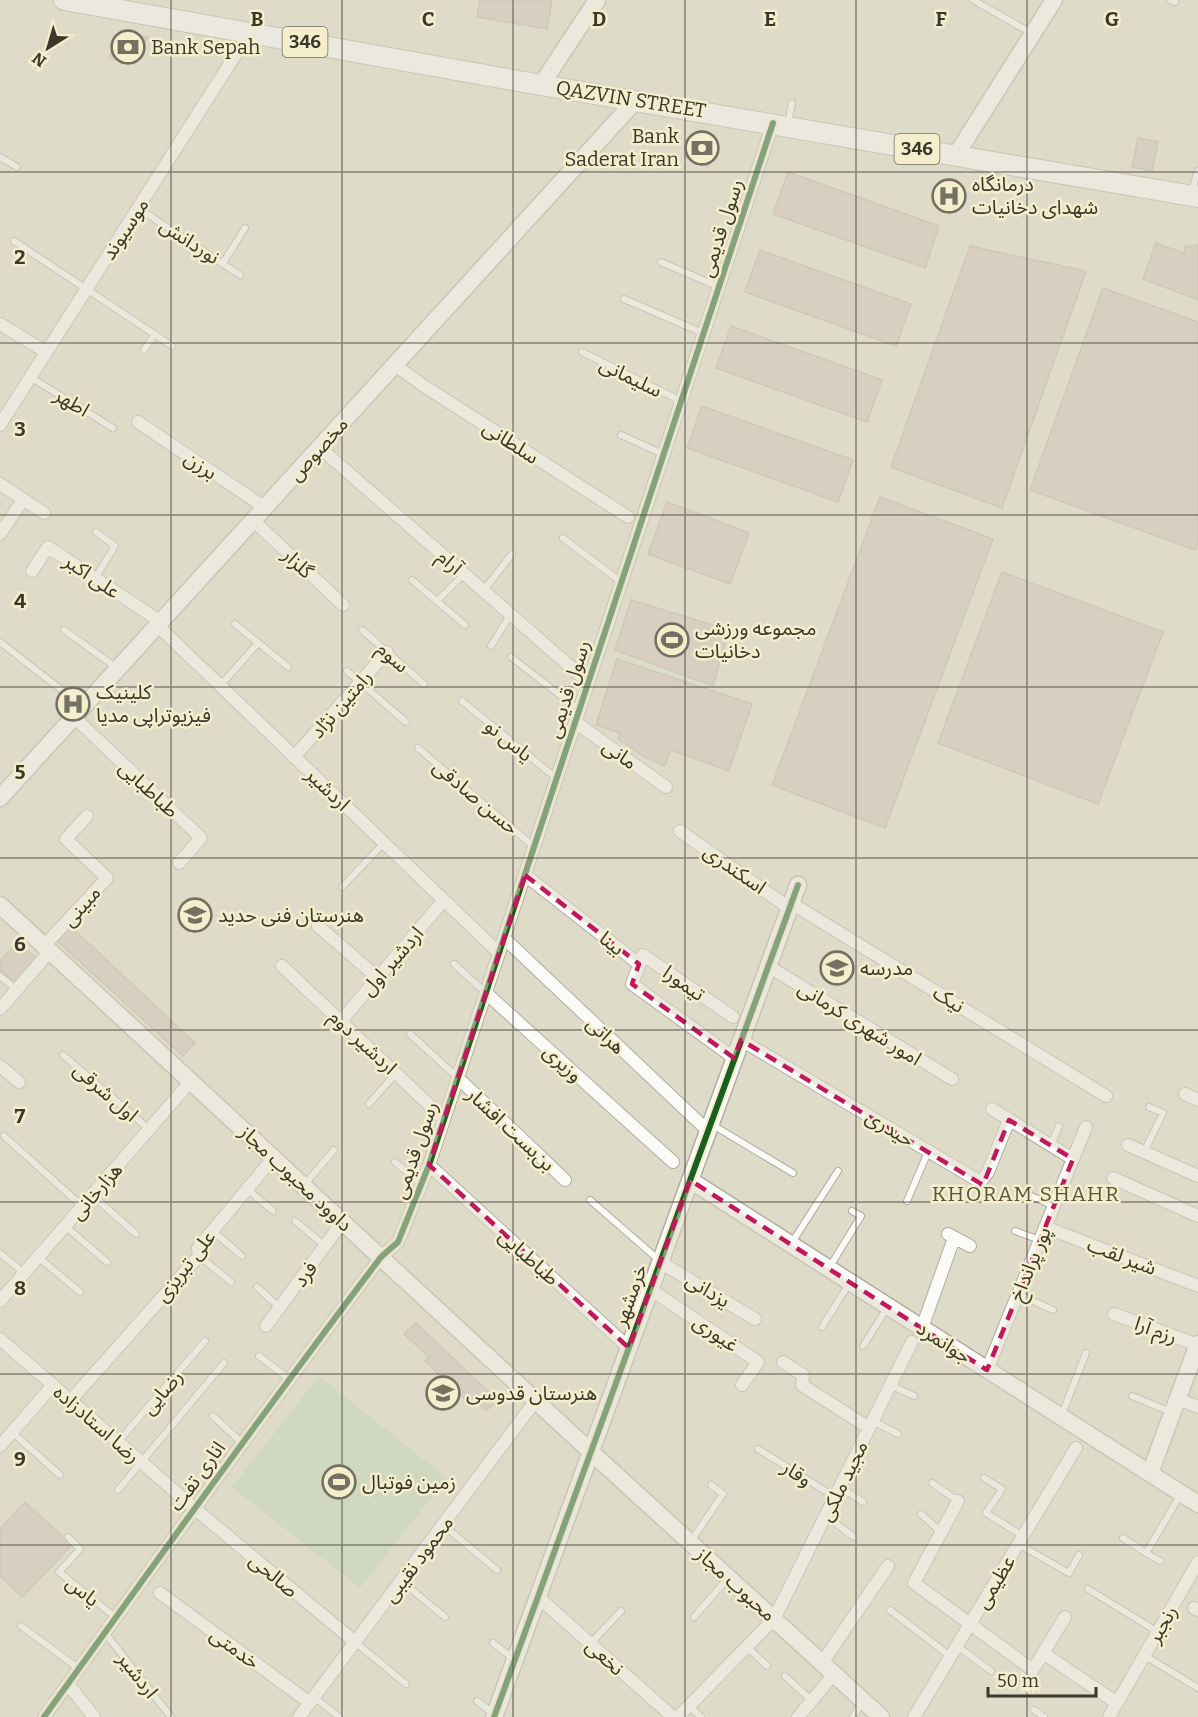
<svg xmlns="http://www.w3.org/2000/svg" width="1198" height="1717" font-family="Bitter,'Noto Sans Arabic',serif">
<style>
.pitch{fill:#bfd6b4}
.building{fill:#d1c2b6;stroke:#bab2a8;stroke-width:1.5}
.lines{fill:none;stroke-linecap:round;stroke-linejoin:round}
.lane-casing{stroke:#b1aea1;stroke-width:8}
.street-casing{stroke:#b1aea1;stroke-width:14}
.secondary-casing{stroke:#b1aea1;stroke-width:19}
.primary-casing{stroke:#b1aea1;stroke-width:22}
.lane{stroke:#fafaf7;stroke-width:6}
.street{stroke:#fafaf7;stroke-width:12}
.secondary{stroke:#fafaf7;stroke-width:16}
.primary{stroke:#fafaf7;stroke-width:20}
.cycleway-casing{stroke:#f5eecd;stroke-width:10}
.cycleway{stroke:#1b5e20;stroke-width:6}
.marked{fill:none;stroke:#c2185b;stroke-width:4.5;stroke-dasharray:12 8;stroke-linejoin:round}
.grid{fill:none;stroke:#3a372b;stroke-width:1.5;stroke-opacity:0.55}
.labels{text-anchor:middle;stroke-width:5;stroke-linejoin:round;paint-order:stroke}
.shield{fill:#f5eecd;stroke:#726e5c;stroke-width:1.5}
.shield-label{font-size:18px;font-weight:bold;fill:#3a372b}
.poi-label{font-size:20px;fill:#3a372b;stroke:#f5eecd;text-anchor:start}
.street-label{font-size:20px;fill:#3a372b;stroke:#f5eecd}
.neighbourhood-label{font-size:21px;letter-spacing:1.5px;fill:#5a5438;stroke:#f5eecd}
.grid-label{font-size:20px;text-anchor:middle;font-weight:bold;fill:#3a372b;stroke:#f5eecd;stroke-width:5;stroke-linejoin:round;paint-order:stroke}
</style>
<rect width="100%" height="100%" fill="#dfdbc9"/>
<path class="pitch" d="M319 1376 447 1478 360 1588 232 1487Z"/>
<path class="building" d="M480 0H552L547 29 477 17Z
M122 33 148 37 134 64 109 58Z
M695 136 717 139 708 167 684 156Z
M1138 138 1158 142 1152 171 1132 167Z
M788 172 939 226 925 268 773 214Z
M1156 243 1186 254 1184 247 1198 245V300L1143 279Z
M970 246 1086 271 1002 508 891 467Z
M760 250 911 304 896 346 745 292Z
M1103 288 1198 322V542L1195 550 1030 490Z
M731 326 882 380 867 422 716 368Z
M702 406 853 460 838 502 687 448Z
M880 497 993 539 885 828 772 785Z
M667 502 749 533 730 584 648 554Z
M1002 572 1163 632 1098 804 938 743Z
M631 600 729 630 713 686 615 650Z
M617 659 752 704 729 771 671 750 665 766 646 758 618 739 620 733 596 725Z
M70 926 195 1043 183 1056 57 941Z
M17 942 37 959 16 984 0 970V961Z
M416 1323 497 1400 486 1411 468 1394 464 1398 425 1361 429 1357 404 1334Z
M25 1502 72 1545 22 1597 0 1576V1529Z"/>
<g class="lines">
<defs>
<path id="lane" d="M973 0 1033 34
M1170 0 1175 2
M788 123 792 103
M0 157 17 167
M1191 193 1198 171
M138 208 240 275
M14 241 172 346
M661 262 719 287
M223 263 245 228
M624 299 703 333
M144 350 155 334
M582 352 681 401
M30 377 113 428
M621 435 663 454
M563 538 621 582
M95 578 115 546 96 532
M412 580 465 625
M483 591 512 554
M437 601 464 574
M235 624 288 667
M64 630 117 668
M362 630 424 684
M0 642 82 706
M491 646 510 615
M511 657 579 710
M347 671 406 722
M220 686 258 643
M462 701 556 778
M418 748 534 847
M342 887 384 843
M454 964 486 993
M0 976 17 990
M410 1034 458 1078
M63 1055 149 1129
M369 1104 396 1073
M711 1124 793 1173
M4 1136 82 1206
M1051 1145 1059 1126
M1144 1152 1163 1113 1149 1107
M395 1162 422 1185
M305 1184 334 1150
M247 1189 273 1211
M92 1195 136 1234
M1031 1196 1054 1206
M590 1200 660 1261
M907 1201 928 1152
M295 1221 325 1246
M65 1226 107 1262
M213 1231 242 1256
M1015 1231 1040 1240
M791 1244 838 1171
M0 1253 24 1273
M199 1256 231 1282
M38 1257 80 1292
M829 1268 861 1216 852 1211
M257 1287 280 1308
M1018 1294 1053 1310
M822 1327 850 1282
M863 1346 887 1308
M259 1356 289 1379
M890 1385 914 1396
M1132 1396 1171 1412
M1062 1414 1086 1353
M213 1416 242 1443
M873 1421 898 1434
M12 1432 60 1475
M118 1442 205 1341
M758 1449 835 1497
M984 1478 1002 1489 986 1513 1023 1536
M932 1483 958 1501
M840 1487 863 1502
M118 1490 224 1363
M921 1514 941 1532
M826 1516 854 1537
M443 1525 497 1570
M68 1537 80 1549 59 1572 115 1617
M1123 1538 1146 1553 1181 1494
M691 1541 723 1494 711 1485
M1018 1544 1069 1573 1079 1555
M1146 1553 1160 1561
M401 1581 445 1617
M1088 1589 1158 1632
M890 1610 950 1656
M694 1617 727 1579
M21 1626 78 1668
M105 1633 171 1717
M355 1642 406 1684
M493 1643 514 1659
M590 1644 621 1611
M957 1646 991 1671
M747 1647 767 1666
M1145 1656 1198 1688
M785 1676 811 1700
M314 1697 339 1717
M477 1701 494 1714
M689 1706 701 1717
M1034 1710 1044 1717
M853 1717 863 1701"/>
<path id="street" d="M0 324 46 352
M395 365 424 386 628 517
M138 422 264 507
M0 425 250 32
M319 447 581 676
M0 484 44 513
M253 520 343 605
M0 534 23 500
M32 571 48 547 161 622
M157 625 499 953
M74 717 201 838 179 863
M575 722 666 787
M294 757 387 652
M680 831 789 908
M525 875 639 964
M791 903 1106 1096
M318 926 378 978
M504 938 708 1131
M44 946 107 878 66 839 87 816
M282 966 444 1119
M768 966 952 1079
M486 993 673 1162
M0 1009 50 951
M733 1017 643 955 632 984 734 1058
M341 1021 444 900
M741 1040 977 1180H982L988 1172 1009 1120
M0 1066 19 1082
M458 1078 565 1180
M1185 1094 1198 1100
M992 1109 1073 1159
M1128 1145 1198 1176
M429 1165 629 1348
M1113 1178 1198 1216
M1045 1227 1198 1286
M948 1234 970 1246
M660 1262 755 1319
M650 1289 758 1362 742 1385
M0 1301 191 1081
M1114 1314 1198 1345
M266 1326 343 1221
M922 1328 954 1238
M0 1339 194 1508 355 1642
M783 1362 803 1375 802 1385 869 1428
M987 1370 1086 1127
M1177 1399 1198 1407
M70 1401 199 1256 198 1248 274 1157
M0 1446 53 1385
M958 1501 914 1583 1033 1670 1065 1617
M160 1593 310 1703
M538 1597 673 1717
M1194 1608 1198 1610
M1043 1653 1117 1703
M822 1663 888 1566
M68 1684 94 1717
M44 1717C155 1563 266 1409 381 1257L398 1242 429 1165 773 123
M299 1717 536 1400
M678 1717 774 1619 912 1342
M798 1717 834 1674
M914 1717 1076 1448
M1109 1717 1198 1562"/>
<path id="secondary" d="M541 85 597 0
M956 155 1054 0
M0 798 636 100
M0 905 591 1452 881 1717
M690 1180 1198 1504
M1150 1473 1198 1344
M494 1717 798 885"/>
<path id="primary" d="M64 0 541 85 1198 197"/>
</defs>
<use href="#lane" class="lane-casing"/>
<use href="#street" class="street-casing"/>
<use href="#secondary" class="secondary-casing"/>
<use href="#primary" class="primary-casing"/>
<use href="#lane" class="lane"/>
<use href="#street" class="street"/>
<use href="#secondary" class="secondary"/>
<use href="#primary" class="primary"/>
<defs>
<path id="cycleway" d="M44 1717C155 1563 266 1409 381 1257L398 1242 429 1165 773 123
M494 1717 798 885"/>
</defs>
<use href="#cycleway" class="cycleway-casing"/>
<use href="#cycleway" class="cycleway"/>
</g>
<path d="M0 0H1198V1717H0ZM525 875 639 964 632 984 734 1058 741 1040 983 1185 1009 1120 1073 1159 987 1370 690 1180 629 1348 429 1165Z" fill="#dfdbc9" fill-opacity=".55" fill-rule="evenodd"/>
<path class="marked" d="M525 875 639 964 632 984 734 1058 741 1040 983 1185 1009 1120 1073 1159 987 1370 690 1180 629 1348 429 1165Z"/>
<path class="grid" d="M171 0V1717M342 0V1717M513 0V1717M685 0V1717M856 0V1717M1027 0V1717M0 172H1198M0 343H1198M0 515H1198M0 687H1198M0 858H1198M0 1030H1198M0 1202H1198M0 1374H1198M0 1545H1198"/>
<defs>
<symbol id="bank-ring" viewBox="-11 -11 22 22"><circle r="9.5" fill="#f5eecd" stroke="#747062" stroke-width="1.5"/><path d="M-6-4H6V4H-6ZM0-2.3a2.3 2.3 0 1 0 0 4.6a2.3 2.3 0 1 0 0-4.6Z" fill="#747062"/></symbol>
<symbol id="hospital-ring" viewBox="-11 -11 22 22"><circle r="9.5" fill="#f5eecd" stroke="#747062" stroke-width="1.5"/><path d="M-5-5h3v3.5h4V-5h3V5h-3V1.5h-4V5h-3Z" fill="#747062"/></symbol>
<symbol id="stadium-ring" viewBox="-11 -11 22 22"><circle r="9.5" fill="#f5eecd" stroke="#747062" stroke-width="1.5"/><path d="M0-5a6.5 5 0 1 0 0 10a6.5 5 0 1 0 0-10ZM-3.5-1.8h7v3.6h-7Z" fill="#747062"/></symbol>
<symbol id="school-ring" viewBox="-11 -11 22 22"><circle r="9.5" fill="#f5eecd" stroke="#747062" stroke-width="1.5"/><path d="M0-5L7-2L0 1L-7-2ZM-4 1L0 2.5L4 1V4Q0 6-4 4Z" fill="#747062"/></symbol>
</defs>
<g fill-rule="evenodd">
<use href="#bank-ring" x="109" y="28" width="38" height="38"/>
<use href="#bank-ring" x="683" y="129" width="38" height="38"/>
<use href="#hospital-ring" x="930" y="177" width="38" height="38"/>
<use href="#stadium-ring" x="653" y="621" width="38" height="38"/>
<use href="#hospital-ring" x="54" y="685" width="38" height="38"/>
<use href="#school-ring" x="176" y="896" width="38" height="38"/>
<use href="#school-ring" x="818" y="949" width="38" height="38"/>
<use href="#school-ring" x="424" y="1374" width="38" height="38"/>
<use href="#stadium-ring" x="320" y="1463" width="38" height="38"/>
</g>
<g class="labels">
<g class="shield">
<rect x="282.5" y="27" width="45" height="30" rx="4.5"/>
<rect x="894.5" y="134" width="45" height="30" rx="4.5"/>
</g>
<g class="shield-label">
<text x="305" y="48">346</text>
<text x="917" y="155">346</text>
</g>
<g class="poi-label">
<text x="151" y="54">Bank Sepah</text>
<text x="679" y="143" text-anchor="end">Bank<tspan x="679" dy="23">Saderat Iran</tspan></text>
<text x="972" y="191">درمانگاه<tspan x="972" dy="23">شهدای دخانیات</tspan></text>
<text x="695" y="635">مجموعه ورزشی<tspan x="695" dy="23">دخانیات</tspan></text>
<text x="96" y="699">کلینیک<tspan x="96" dy="23">فیزیوتراپی مدیا</tspan></text>
<text x="218" y="922">هنرستان فنی حدید</text>
<text x="860" y="975">مدرسه</text>
<text x="466" y="1400">هنرستان قدوسی</text>
<text x="362" y="1489">زمین فوتبال</text>
</g>
<g class="street-label">
<text transform="translate(631 99) rotate(9)" y="7">QAZVIN STREET</text>
<text transform="translate(721 228) rotate(-72)" y="7">رسول قدیمی</text>
<text transform="translate(125 229) rotate(-57)" y="7">موسیوند</text>
<text transform="translate(190 241) rotate(33)" y="7">نوردانش</text>
<text transform="translate(631 377) rotate(26)" y="7">سلیمانی</text>
<text transform="translate(72 402) rotate(31)" y="7">اطهر</text>
<text transform="translate(511 442) rotate(33)" y="7">سلطانی</text>
<text transform="translate(318 449) rotate(-48)" y="7">مخصوص</text>
<text transform="translate(201 465) rotate(34)" y="7">برزن</text>
<text transform="translate(450 562) rotate(41)" y="7">آرام</text>
<text transform="translate(298 563) rotate(43)" y="7">گلزار</text>
<text transform="translate(92 576) rotate(34)" y="7">علی اکبر</text>
<text transform="translate(393 657) rotate(41)" y="7">سوم</text>
<text transform="translate(568 689) rotate(-72)" y="7">رسول قدیمی</text>
<text transform="translate(341 704) rotate(-49)" y="7">رامتین نژاد</text>
<text transform="translate(509 740) rotate(39)" y="7">یاس نو</text>
<text transform="translate(620 754) rotate(35)" y="7">مانی</text>
<text transform="translate(149 789) rotate(43)" y="7">طباطبایی</text>
<text transform="translate(328 789) rotate(44)" y="7">اردشیر</text>
<text transform="translate(476 797) rotate(40)" y="7">حسن صادقی</text>
<text transform="translate(735 869) rotate(35)" y="7">اسکندری</text>
<text transform="translate(81 906) rotate(-48)" y="7">مبینی</text>
<text transform="translate(612 943) rotate(38)" y="7">بینا</text>
<text transform="translate(392 961) rotate(-49)" y="7">اردشیر اول</text>
<text transform="translate(684 983) rotate(35)" y="7">تیمورا</text>
<text transform="translate(949 999) rotate(32)" y="7">نیک</text>
<text transform="translate(860 1023) rotate(32)" y="7">امور شهری کرمانی</text>
<text transform="translate(606 1035) rotate(43)" y="7">هراتی</text>
<text transform="translate(363 1042) rotate(43)" y="7">اردشیر دوم</text>
<text transform="translate(563 1063) rotate(42)" y="7">وزیری</text>
<text transform="translate(106 1092) rotate(41)" y="7">اول شرقی</text>
<text transform="translate(890 1128) rotate(31)" y="7">حیدری</text>
<text transform="translate(511 1129) rotate(43)" y="7">بن‌بست افشار</text>
<text transform="translate(415 1150) rotate(-71)" y="7">رسول قدیمی</text>
<text transform="translate(296 1178) rotate(43)" y="7">داوود محبوب مجاز</text>
<text transform="translate(96 1191) rotate(-49)" y="7">هزارخانی</text>
<text transform="translate(1122 1256) rotate(21)" y="7">شیر لقب</text>
<text transform="translate(529 1257) rotate(42)" y="7">طباطبایی</text>
<text transform="translate(1030 1264) rotate(-68)" y="7">پور پرانداخ</text>
<text transform="translate(185 1266) rotate(-52)" y="7">علی تبریزی</text>
<text transform="translate(305 1274) rotate(-54)" y="7">فرد</text>
<text transform="translate(708 1290) rotate(31)" y="7">یزدانی</text>
<text transform="translate(630 1295) rotate(-70)" y="7">خرمشهر</text>
<text transform="translate(1156 1330) rotate(20)" y="7">رزم آرا</text>
<text transform="translate(716 1333) rotate(34)" y="7">غیوری</text>
<text transform="translate(944 1342) rotate(33)" y="7">جوانمرد</text>
<text transform="translate(162 1392) rotate(-49)" y="7">رضایی</text>
<text transform="translate(97 1424) rotate(41)" y="7">رضا استادزاده</text>
<text transform="translate(797 1473) rotate(32)" y="7">وقار</text>
<text transform="translate(197 1476) rotate(-54)" y="7">اناری تفت</text>
<text transform="translate(843 1481) rotate(-64)" y="7">مجید ملکی</text>
<text transform="translate(418 1559) rotate(-53)" y="7">محمود نقیبی</text>
<text transform="translate(274 1575) rotate(40)" y="7">صالحی</text>
<text transform="translate(995 1582) rotate(-59)" y="7">عظیمی</text>
<text transform="translate(736 1584) rotate(42)" y="7">محبوب مجاز</text>
<text transform="translate(83 1591) rotate(39)" y="7">یاس</text>
<text transform="translate(1162 1624) rotate(-60)" y="7">رنجبر</text>
<text transform="translate(235 1648) rotate(36)" y="7">خدمتی</text>
<text transform="translate(605 1657) rotate(42)" y="7">نخعی</text>
<text transform="translate(138 1675) rotate(52)" y="7">اردشیر</text>
</g>
<g class="neighbourhood-label">
<text x="1026" y="1201">KHORAM SHAHR</text>
</g>
</g>
<g class="grid-label">
<text x="257" y="26">B</text>
<text x="428" y="26">C</text>
<text x="599" y="26">D</text>
<text x="770" y="26">E</text>
<text x="941" y="26">F</text>
<text x="1112" y="26">G</text>
<text x="20" y="264">2</text>
<text x="20" y="436">3</text>
<text x="20" y="608">4</text>
<text x="20" y="779">5</text>
<text x="20" y="951">6</text>
<text x="20" y="1123">7</text>
<text x="20" y="1295">8</text>
<text x="20" y="1466">9</text>
</g>
<g transform="translate(48 48) rotate(217)" stroke="#f5eecd" stroke-width="4.5" paint-order="stroke">
<path d="M0-4.5L10 22L0 15L-10 22Z" fill="#3a372b"/>
<text y="-9" font-size="16" font-weight="bold" text-anchor="middle" fill="#3a372b">N</text>
</g>
<path d="M988 1687v9h108v-9" fill="none" stroke="#3a372b" stroke-width="3"/>
<text x="997" y="1687" font-size="18" fill="#3a372b" stroke="#f5eecd" stroke-width="4.5" paint-order="stroke">50 m</text>
</svg>
